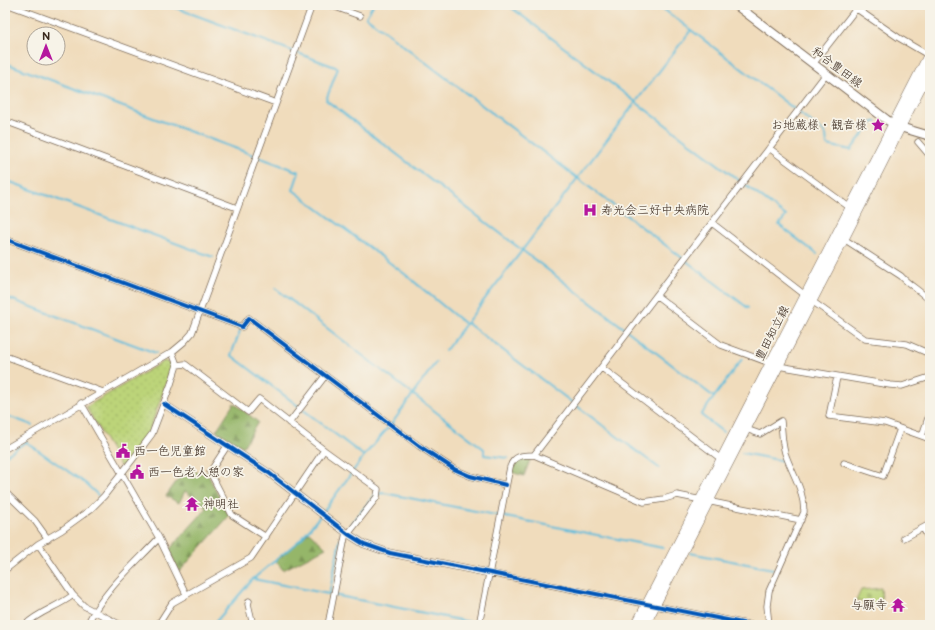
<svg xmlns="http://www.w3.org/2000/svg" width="935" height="630" font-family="'Balsamiq Sans','Klee One',sans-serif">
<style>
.forest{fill:url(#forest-firs);stroke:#687044}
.cemetery{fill:url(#cemetery-stones);stroke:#7c7f4c}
.park{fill:url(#park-dots);stroke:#7c7f4c}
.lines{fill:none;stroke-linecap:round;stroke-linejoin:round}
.stream{stroke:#5dbcdb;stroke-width:2}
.minor-casing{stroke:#7a6855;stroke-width:7}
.tertiary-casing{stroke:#7a6855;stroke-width:8}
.secondary-casing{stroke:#7a6855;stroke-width:10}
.primary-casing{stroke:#7a6855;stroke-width:10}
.minor{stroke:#fff;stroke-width:5.5}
.tertiary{stroke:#fff;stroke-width:7}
.secondary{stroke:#fff;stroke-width:8}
.primary{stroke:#fff;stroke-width:9}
.cycleway-casing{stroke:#f7f3e8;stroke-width:6}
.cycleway{stroke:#0057b8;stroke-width:4}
.labels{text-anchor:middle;stroke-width:3.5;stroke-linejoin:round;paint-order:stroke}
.street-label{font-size:12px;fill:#3b2a1e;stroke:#f7f3e8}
.poi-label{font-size:12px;fill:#3b2a1e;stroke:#f7f3e8;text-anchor:start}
</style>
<defs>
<pattern id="forest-firs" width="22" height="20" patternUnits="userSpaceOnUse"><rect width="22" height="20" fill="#95b669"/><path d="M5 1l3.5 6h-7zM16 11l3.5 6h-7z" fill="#7b9456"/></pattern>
<pattern id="cemetery-stones" width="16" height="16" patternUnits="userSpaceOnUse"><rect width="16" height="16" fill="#bcd479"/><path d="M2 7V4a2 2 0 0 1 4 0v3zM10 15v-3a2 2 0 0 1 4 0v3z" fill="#a2b668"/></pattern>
<pattern id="park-dots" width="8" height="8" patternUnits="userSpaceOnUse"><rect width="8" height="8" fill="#bcd479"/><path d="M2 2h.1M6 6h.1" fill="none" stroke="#a2b668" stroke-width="1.8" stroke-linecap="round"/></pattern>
</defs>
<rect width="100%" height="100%" fill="#f7f3e8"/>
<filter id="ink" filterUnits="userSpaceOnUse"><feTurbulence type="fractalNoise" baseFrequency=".025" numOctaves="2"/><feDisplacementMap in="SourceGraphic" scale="8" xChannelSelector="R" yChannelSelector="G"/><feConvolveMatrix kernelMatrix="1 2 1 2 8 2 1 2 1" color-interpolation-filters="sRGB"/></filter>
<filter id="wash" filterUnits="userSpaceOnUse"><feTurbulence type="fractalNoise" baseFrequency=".012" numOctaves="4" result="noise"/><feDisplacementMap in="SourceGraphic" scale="16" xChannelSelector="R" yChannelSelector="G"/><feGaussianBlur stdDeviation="0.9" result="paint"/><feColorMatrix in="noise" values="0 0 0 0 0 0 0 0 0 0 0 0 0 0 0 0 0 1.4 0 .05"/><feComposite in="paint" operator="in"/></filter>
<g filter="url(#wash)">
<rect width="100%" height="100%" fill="#f0dcbc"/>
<path class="forest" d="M234 403 258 422 243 447 216 431Z
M527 457H531L524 476 511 472 513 463Z
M184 471 207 473 229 516 179 572 169 550 207 508 185 491 179 503 166 496Z
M309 532 326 548 283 570 276 561Z"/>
<path class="cemetery" d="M881 588 882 601 875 604 856 601 861 590Z"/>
<path class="park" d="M164 361 171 364 172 368 149 431 122 469 86 407Z"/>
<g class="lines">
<path class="stream" d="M168 5 338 68 326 100 714 397
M373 5 366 17 748 308
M508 5 786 216 779 225 817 254
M658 5 691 30
M5 63 299 172 293 190 406 275 465 324
M5 180 213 257
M275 288 484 449V455L508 458
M5 297 156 353
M467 323 659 468
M240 331 231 355 364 456
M445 351 691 30 823 131 826 135 827 145 851 150 871 123 877 121
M5 415 32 425
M723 432 701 415 742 359
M742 453 784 461
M5 456 26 442 85 483 98 495
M323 512 364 456 393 422 436 362
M351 525 375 494 384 493 663 548
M690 553 773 569
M253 579 301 539 320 516
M329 595 340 540
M213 625 253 579 485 625"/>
</g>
</g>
<g filter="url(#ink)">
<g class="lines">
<defs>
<path id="minor" d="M9 5 276 103
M330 5 360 16
M857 9 899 38 928 55
M813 64 859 5
M5 121 237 208
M918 142 930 156
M769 148 849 207
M712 223 805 295
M5 239 242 327 249 318 419 446 454 469 470 476 506 485
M844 239 901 276C910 286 921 291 930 301
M657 296 721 345 778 366 890 385 902 386 930 377
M812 301 865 339 907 344 930 354
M5 356 103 392
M177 365 185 364 248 412 259 399 324 450 378 489 377 497 348 534
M602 368 721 459
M837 377 829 416 885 423 930 439
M81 403 159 538 186 594
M289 423 325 376
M746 429 760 434 781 421C782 431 782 443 785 453 792 474 804 489 804 512L769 591 767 606 769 625
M922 436 930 412
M227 446 210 472 232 515 266 537
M5 449 172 352 184 342 192 333 312 5
M534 455 826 74
M844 463 883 476 900 429
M5 492 35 521 48 539
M923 528 930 541
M904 538 930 524
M38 544 73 595 84 606 121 625
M5 570 38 544 62 530 91 509 104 496 140 450 152 434 171 384 177 365 172 352
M489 573 752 625
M249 601 248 604 253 625
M25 625C39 611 58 607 73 595
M87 625C103 591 134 565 159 538
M158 625 172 603 251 558 324 450
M328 625 346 532
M479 625 510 467C514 455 523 455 534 455L644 502 664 499 677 495 801 520"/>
<path id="tertiary" d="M164 404 269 473 348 534 364 544 390 553 489 573"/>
<path id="secondary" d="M736 5 887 120 900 127 930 136"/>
<path id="primary" d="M636 625 930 52
M645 625 844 239 930 69"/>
</defs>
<use href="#minor" class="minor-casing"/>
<use href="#tertiary" class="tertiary-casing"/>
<use href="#secondary" class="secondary-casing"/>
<use href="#primary" class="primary-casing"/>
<use href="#minor" class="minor"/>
<use href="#tertiary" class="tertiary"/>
<use href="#secondary" class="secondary"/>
<use href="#primary" class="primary"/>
<defs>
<path id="cycleway" d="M5 239 242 327 249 318 419 446 454 469 470 476 506 485
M164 404 269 473 348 534 364 544 390 553 752 625"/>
</defs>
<use href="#cycleway" class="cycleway-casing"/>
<use href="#cycleway" class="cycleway"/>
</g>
</g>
<defs>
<symbol id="sight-bare" viewBox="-9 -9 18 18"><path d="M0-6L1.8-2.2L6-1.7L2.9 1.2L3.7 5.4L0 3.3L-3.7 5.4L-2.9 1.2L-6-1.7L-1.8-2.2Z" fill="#b5179e" stroke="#f7f3e8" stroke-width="2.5" paint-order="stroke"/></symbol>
<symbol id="hospital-bare" viewBox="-9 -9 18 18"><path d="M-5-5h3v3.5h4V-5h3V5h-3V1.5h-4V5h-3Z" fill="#b5179e" stroke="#f7f3e8" stroke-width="2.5" paint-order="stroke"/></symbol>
<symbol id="civic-bare" viewBox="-9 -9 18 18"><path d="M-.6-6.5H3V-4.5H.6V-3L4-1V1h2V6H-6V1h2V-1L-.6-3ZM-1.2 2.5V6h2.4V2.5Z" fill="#b5179e" stroke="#f7f3e8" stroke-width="2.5" paint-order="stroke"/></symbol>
<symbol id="temple-bare" viewBox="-9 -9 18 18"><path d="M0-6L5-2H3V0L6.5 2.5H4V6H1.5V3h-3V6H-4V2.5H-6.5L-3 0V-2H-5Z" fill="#b5179e" stroke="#f7f3e8" stroke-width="2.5" paint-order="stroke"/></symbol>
</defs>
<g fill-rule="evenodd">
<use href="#sight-bare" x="868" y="115" width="20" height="20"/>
<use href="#hospital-bare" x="580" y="200" width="20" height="20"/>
<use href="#civic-bare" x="113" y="441" width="20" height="20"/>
<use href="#civic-bare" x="127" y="462" width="20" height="20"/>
<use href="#temple-bare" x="182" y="494" width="20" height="20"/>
<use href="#temple-bare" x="888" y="595" width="20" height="20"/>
</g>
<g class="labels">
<g class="street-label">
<text transform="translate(837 67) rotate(37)" y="4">和合豊田線</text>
<text transform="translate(772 333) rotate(-63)" y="4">豊田知立線</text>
</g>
<g class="poi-label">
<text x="867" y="129" text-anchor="end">お地蔵様・観音様</text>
<text x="601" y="214">寿光会三好中央病院</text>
<text x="134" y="455">西一色児童館</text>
<text x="148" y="476">西一色老人憩の家</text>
<text x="203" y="508">神明社</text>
<text x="887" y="609" text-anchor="end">与願寺</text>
</g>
</g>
<rect width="935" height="630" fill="none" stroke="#f7f3e8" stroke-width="20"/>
<g transform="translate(46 46)"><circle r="19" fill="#f7f3e8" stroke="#aca397"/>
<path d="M0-3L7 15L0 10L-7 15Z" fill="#b5179e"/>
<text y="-6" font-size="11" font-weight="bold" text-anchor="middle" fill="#3b2a1e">N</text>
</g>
</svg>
